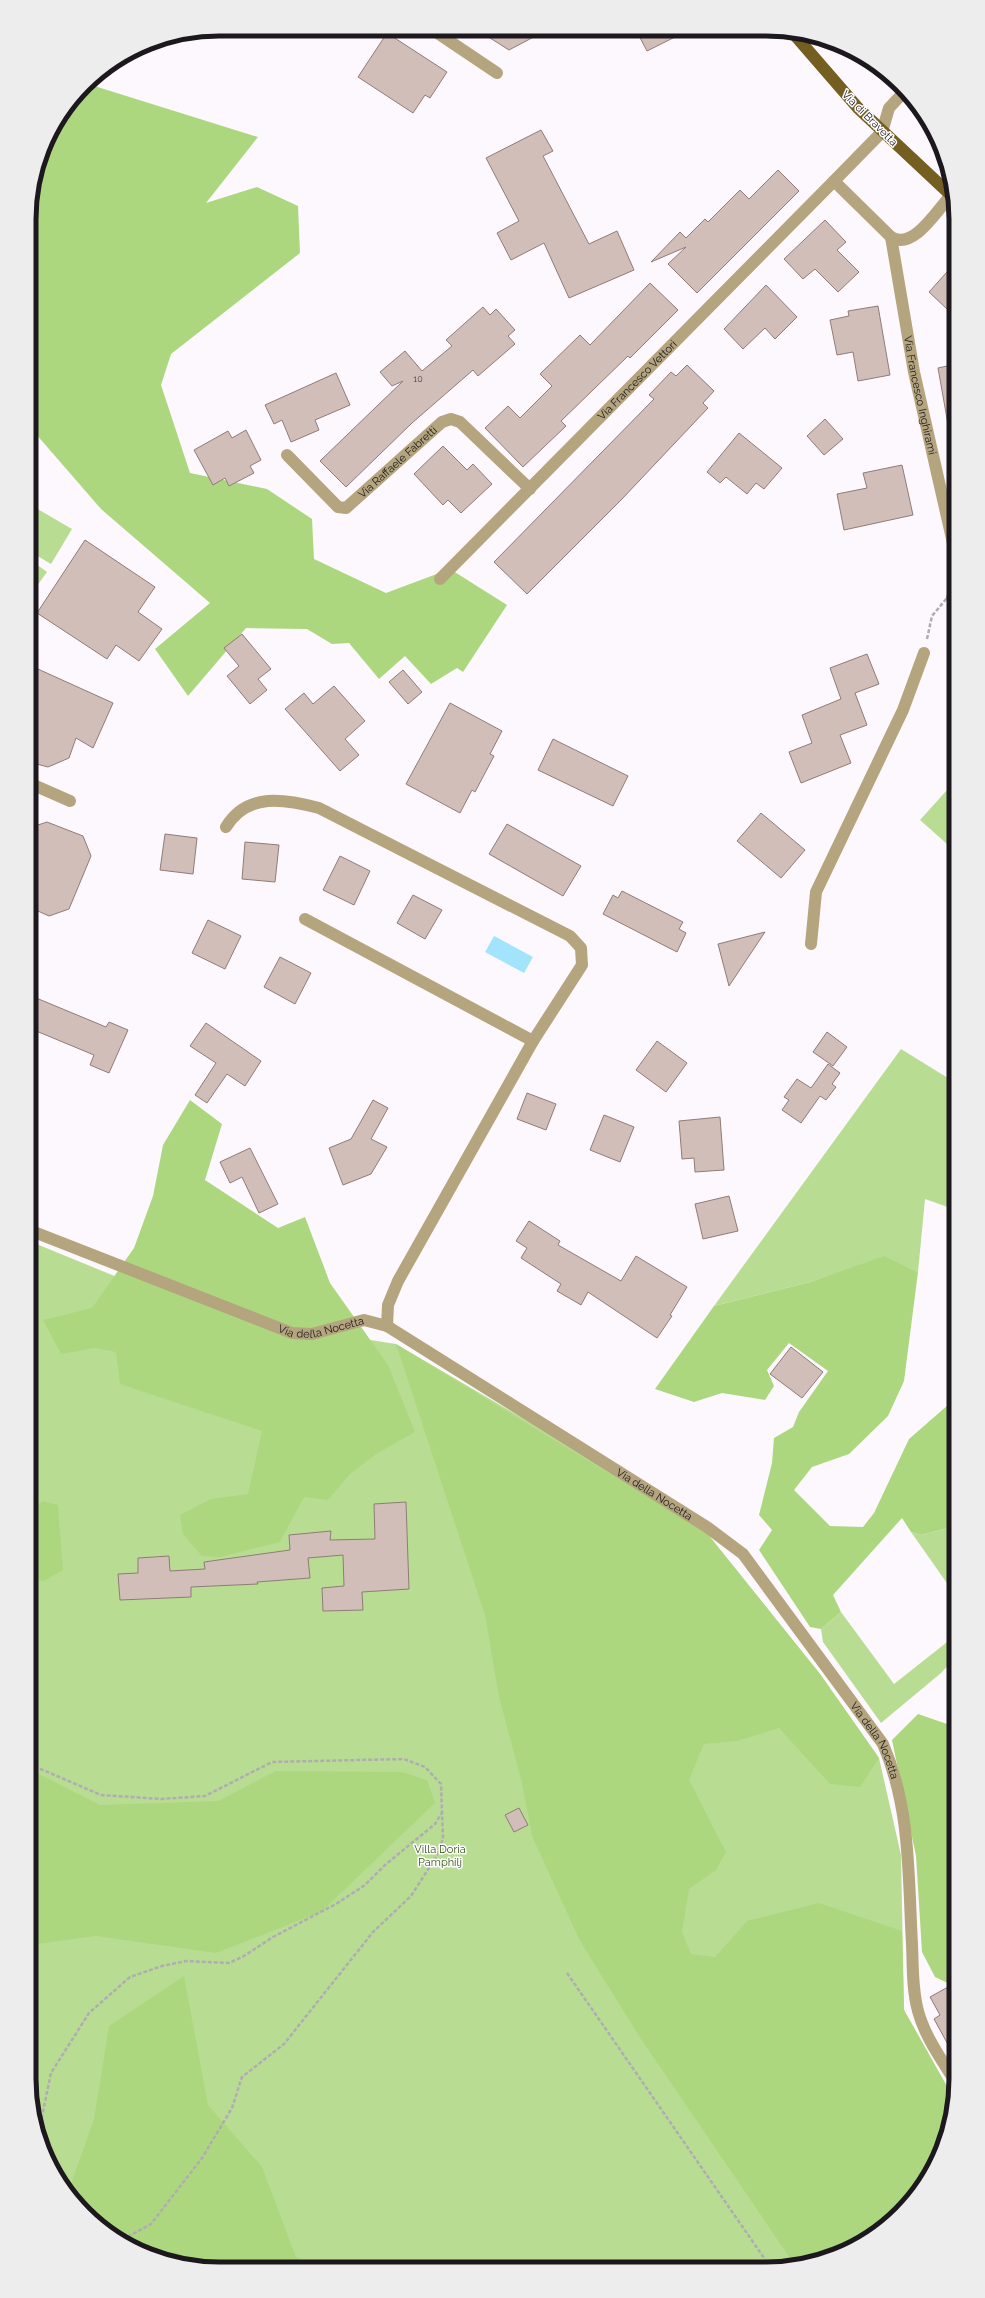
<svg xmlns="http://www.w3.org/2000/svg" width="985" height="2298" font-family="Raleway,sans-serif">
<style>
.green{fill:#b8dd92}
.forest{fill:#acd77e}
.water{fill:#a1e4fc}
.building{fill:#d2beb9;stroke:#8f7c78}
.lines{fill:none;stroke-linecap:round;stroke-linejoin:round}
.path{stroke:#b0acb2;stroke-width:2.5;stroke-dasharray:4 2;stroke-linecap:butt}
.minor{stroke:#b4a57e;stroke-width:12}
.major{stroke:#745f20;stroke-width:12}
.labels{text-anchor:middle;stroke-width:3;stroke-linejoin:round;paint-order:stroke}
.number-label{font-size:9px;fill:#4a4245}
.street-label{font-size:11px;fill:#1c181e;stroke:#fff}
.park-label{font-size:11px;fill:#365113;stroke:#fff}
.rim{fill:none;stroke:#1c181e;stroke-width:5}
</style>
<rect width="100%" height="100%" fill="#fdf8fe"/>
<path class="green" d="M29 504 72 529 51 564 29 551Z
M29 559 47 572 29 597Z
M956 780V852L920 820Z
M901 1049 956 1083V1210L925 1199 918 1272 884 1257 810 1282 714 1306Z
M29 1241 337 1367 364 1339 396 1344 596 1461 706 1532 820 1674 879 1758 901 1855 904 2010 954 2099 942 2152 917 2195 872 2237 815 2263 766 2269 182 2265 135 2249 85 2214 54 2174 35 2128 29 2079Z
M956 1526V1596L911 1532 921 1535Z
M841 1612 894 1684 956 1635V1657L941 1673 881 1723 823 1642 821 1629Z"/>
<path class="forest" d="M88 84 258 137 206 203 257 187 298 206 300 253 171 354 161 385 190 473 267 489 312 519 314 559 386 593 450 569 507 605 463 672 457 668 431 684 405 656 379 679 349 643 332 644 307 629 246 628 188 696 155 649 210 603 101 509 29 426V206L49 135Z
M190 1100 222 1124 205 1180 278 1228 305 1217 330 1283 388 1365 415 1432 376 1454 350 1474 328 1500 304 1497 280 1542 221 1557 202 1556 183 1534 180 1515 211 1499 248 1494 262 1431 120 1384 116 1352 95 1348 61 1354 43 1320 92 1308 134 1248 153 1196 163 1145Z
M884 1256 918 1272 904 1381 888 1416 849 1454 812 1467 794 1490 830 1526 863 1527 874 1513 909 1439 956 1398V1526L921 1535 911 1532 902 1518 833 1595 841 1612 821 1629 810 1627 759 1550 772 1530 759 1515 772 1463 774 1438 793 1427 799 1412 828 1371 789 1343 767 1370 774 1386 765 1400 722 1393 694 1402 655 1389 714 1306 810 1282Z
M396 1344 706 1532 820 1674 879 1758 860 1787 830 1784 779 1728 737 1741 704 1744 689 1780 726 1852 716 1870 689 1889 682 1932 691 1954 715 1957 747 1921 819 1903 902 1931 904 2010 954 2099 942 2152 917 2195 872 2237 794 2264 639 2036 580 1941 532 1836 522 1783 499 1697 485 1615Z
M42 1501 58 1505 63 1570 44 1581 29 1579V1509L31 1510Z
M918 1714 947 1724 956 1738V1987L935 1977 922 1952 916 1856 892 1740Z
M29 1769 100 1805 218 1801 276 1771 402 1772 427 1780 435 1803 321 1912 216 1953 96 1936 29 1945Z
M184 1976 208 2105 262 2167 296 2257 312 2266 182 2265 135 2249 85 2214 68 2192 94 2119 109 2026Z"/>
<path class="water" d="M494 936 533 957 524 973 485 952Z"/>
<path class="building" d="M479 31H545L509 50Z
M637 32H685L647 51Z
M387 33 447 72 430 98 425 95 413 113 358 77Z
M541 130 553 151 543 156 589 244 617 231 634 270 569 298 544 243 511 260 497 233 519 221 486 158Z
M778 170 799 191 697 293 668 264 686 247 651 262 680 232 686 238 705 219 708 222 740 190 749 199Z
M825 220 846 242 837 250 859 272 838 292 815 269 803 279 784 259Z
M956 262V301L948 310 929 292Z
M650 283 678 310 630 358 628 356 561 421 566 426 523 467 485 428 508 406 520 418 552 386 540 374 580 335 590 345Z
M766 285 797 317 775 339 765 328 743 349 724 329Z
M878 306 890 375 858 381 853 352 837 355 830 320 849 316 848 311Z
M483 307 490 315 496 309 515 330 508 336 515 344 478 376 473 370 412 423 346 487 320 461 403 381 392 386 380 372 405 351 422 371 452 346 446 340Z
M956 364V429L949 430 938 368Z
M687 365 714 391 703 403 708 408 622 499 527 594 494 562 654 399 649 395 671 372 676 376Z
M336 373 350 405 315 420 319 430 291 442 282 420 274 424 265 405Z
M825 419 843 439 824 455 807 436Z
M246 430 261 460 250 466 254 473 229 486 225 478 213 485 194 450 228 431 232 438Z
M739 433 782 468 764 489 756 483 747 494 726 477 720 483 707 472Z
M443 446 467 470 473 464 492 484 461 513 448 500 443 505 414 474Z
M902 465 913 515 844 530 837 494 867 488 863 473Z
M85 540 155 587 138 612 162 629 139 661 116 645 107 659 37 613Z
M242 634 271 669 258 679 267 690 250 704 227 676 239 666 224 648Z
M867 654 879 684 855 693 867 725 840 735 851 763 801 783 789 752 812 743 802 715 841 699 830 668Z
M29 665 113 703 93 748 76 738 69 758 48 767 29 762Z
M403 670 422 692 408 704 389 682Z
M334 686 365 721 345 739 359 755 340 771 285 709 304 693 313 704Z
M450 703 502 731 490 754 494 756 475 792 472 790 460 813 406 784Z
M553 739 628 776 613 806 538 770Z
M761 813 805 850 781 878 737 841Z
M47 822 83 836 91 856 69 909 49 916 29 907V828Z
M507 824 581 866 563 896 489 854Z
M165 834 197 838 193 874 160 870Z
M245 842 279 845 275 882 242 879Z
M340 856 370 871 354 905 323 890Z
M622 891 683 922 679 929 686 933 677 952 603 914 613 895 618 898Z
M413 895 442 910 425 939 397 923Z
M208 920 241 936 225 969 192 953Z
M765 932 729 986 718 944Z
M280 957 311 973 295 1004 264 987Z
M29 995 106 1027 109 1022 128 1030 109 1073 90 1065 94 1055 29 1028Z
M206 1023 261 1061 245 1086 227 1074 207 1103 195 1095 216 1063 190 1046Z
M827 1032 847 1047 833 1066 813 1052Z
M657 1041 687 1063 666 1092 636 1070Z
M828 1064 840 1073 832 1084 836 1087 826 1100 820 1096 801 1123 782 1110 789 1100 784 1097 797 1079 811 1088Z
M527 1093 556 1104 546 1130 517 1119Z
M373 1100 388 1108 371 1139 387 1147 371 1174 343 1185 329 1148 351 1139Z
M604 1115 634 1127 620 1162 590 1150Z
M720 1117 724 1170 695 1172 694 1158 682 1159 679 1121Z
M250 1148 278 1204 259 1213 242 1177 230 1183 220 1162Z
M729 1196 738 1231 703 1239 695 1204Z
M529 1221 560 1241 558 1245 621 1281 636 1256 687 1287 670 1315 672 1316 657 1338 588 1292 581 1305 557 1291 561 1284 521 1258 527 1248 516 1241Z
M791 1347 823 1372 802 1398 770 1374Z
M406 1502 409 1589 362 1592 363 1610 323 1611 322 1588 344 1586 343 1555 308 1558 310 1578 257 1582 258 1584 191 1587V1597L120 1600 118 1574 138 1573V1558L169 1556 170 1571 205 1569 204 1562 290 1550 289 1535 331 1531 330 1540 375 1539 374 1504Z
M519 1808 528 1825 514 1832 505 1815Z
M948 1987 955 2000 950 2002 956 2012V2059L934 2019 940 2015 930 1997Z"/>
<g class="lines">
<path class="path" d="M953 566 947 598 956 599
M927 639 932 616 947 598
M29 1764 101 1795 161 1799 205 1796 272 1762 404 1759 425 1767 441 1784 443 1839 436 1857 411 1896 373 1932 284 2044 242 2077 232 2108 202 2158 151 2224 122 2240
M567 1973 771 2268
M38 2136 51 2073 89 2013 130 1977 162 1966 186 1961 229 1963 244 1956 273 1937 336 1904 365 1885 385 1865 435 1824 443 1811"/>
<g class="minor">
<path d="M433 30 497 73"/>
<path d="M905 91 889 108 882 132 834 181 891 237C913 251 937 210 951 195"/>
<path id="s1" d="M891 237 914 372 955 552"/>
<path id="s2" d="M287 455 338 507 346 508 442 422 451 419 460 422 530 489"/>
<path id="s3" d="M440 579 834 181"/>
<path d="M29 783 70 801"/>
<path d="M226 827C247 792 285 799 319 808L570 936 581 948 582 965 533 1041 398 1281 388 1305 387 1326"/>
<path d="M305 919 533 1041"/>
<path d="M811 944 816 892 903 710 924 653"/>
<path id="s4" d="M29 1230 292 1333 312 1334 364 1320 387 1326 707 1527 743 1554 883 1744C911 1809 908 1875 912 1944 913 1966 912 1989 918 2011 925 2037 942 2060 956 2083"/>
</g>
<path class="major" d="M793 33 858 108 953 197"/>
</g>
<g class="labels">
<g class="number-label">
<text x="418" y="382">10</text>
</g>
<g class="street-label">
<text transform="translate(870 118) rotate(45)" y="4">Via di Bravetta</text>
<text dy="4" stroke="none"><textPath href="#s3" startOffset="280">Via Francesco Vettori</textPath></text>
<text dy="4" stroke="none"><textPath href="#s1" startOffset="161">Via Francesco Inghirami</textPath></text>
<text dy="4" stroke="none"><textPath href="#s2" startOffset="150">Via Raffaele Fabretti</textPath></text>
<text dy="4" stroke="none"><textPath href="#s4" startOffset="312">Via della Nocetta</textPath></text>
<text dy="4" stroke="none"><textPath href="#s4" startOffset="696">Via della Nocetta</textPath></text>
<text dy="4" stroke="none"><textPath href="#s4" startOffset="1032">Via della Nocetta</textPath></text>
</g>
<g class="park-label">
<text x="440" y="1853">Villa Doria<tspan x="440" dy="13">Pamphilj</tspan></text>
</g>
</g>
<path d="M0 0H985V2298H0ZM219 36H766A183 183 0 0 1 949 219V2079A183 183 0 0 1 766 2262H219A183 183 0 0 1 36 2079V219A183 183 0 0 1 219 36Z" fill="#ededed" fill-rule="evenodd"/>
<path class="rim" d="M219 36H766A183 183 0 0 1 949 219V2079A183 183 0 0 1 766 2262H219A183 183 0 0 1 36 2079V219A183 183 0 0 1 219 36Z"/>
</svg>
